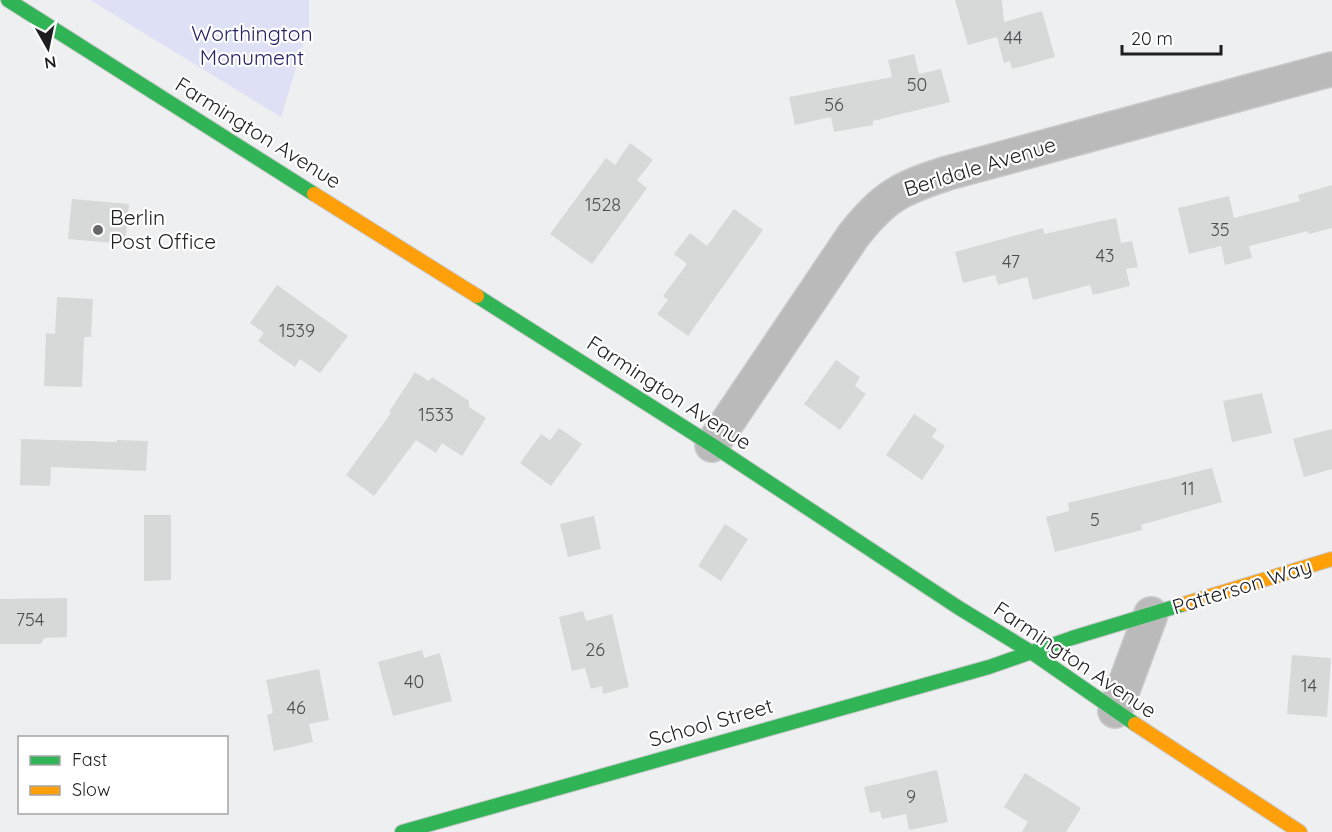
<svg xmlns="http://www.w3.org/2000/svg" width="1332" height="832" font-family="Quicksand,sans-serif">
<style>
.green{fill:#dee0f5}
.building{fill:#d7d8d8}
.lines{fill:none;stroke-linecap:round;stroke-linejoin:round}
.street-casing{stroke:#c9c9cb;stroke-width:36}
.fast-casing{stroke:#c9c9cb;stroke-width:16}
.slow-casing{stroke:#c9c9cb;stroke-width:16}
.street{stroke:#bababb;stroke-width:33}
.fast{stroke:#30b455;stroke-width:14}
.slow{stroke:#ff9f0a;stroke-width:14}
.poi-dot{fill:#676769;stroke:#fff;stroke-width:2}
.labels{text-anchor:middle;stroke-width:4.5;stroke-linejoin:round;paint-order:stroke}
.number-label{font-size:18px;fill:#4d4e4f}
.park-label{font-size:21px;fill:#272466;stroke:#fff}
.street-label{font-size:21px;fill:#1e1e20;stroke:#fff}
.poi-label{font-size:21px;fill:#1e1e20;stroke:#fff;text-anchor:start}
</style>
<rect width="100%" height="100%" fill="#eeeff0"/>
<path class="green" d="M90 0H309V25L281 117Z"/>
<path class="building" d="M955 0H1002L1004 22 1042 11 1055 57 1012 69 1010 61 1004 63 997 37 968 45Z
M914 54 919 74 941 69 950 102 873 121V125L834 132 831 117 795 125 789 97 892 77 888 60Z
M630 143 653 160 637 180 647 188 592 264 550 234 606 158 615 165Z
M1332 185V228L1309 234 1308 231 1249 246 1252 258 1225 265 1221 246 1189 254 1178 208 1229 196 1234 218 1300 201 1298 195Z
M72 199 129 204 125 244 68 239Z
M734 209 763 230 688 336 657 314 668 300 663 296 687 264 674 254 690 233 707 246Z
M1116 218 1121 243 1132 241 1138 267 1126 269 1130 286 1093 295 1090 285 1033 300 1027 277 998 285 995 275 963 283 955 252 1043 228 1044 234Z
M277 285 348 336 320 373 300 359 295 367 258 341 264 333 250 323Z
M57 297 93 299 91 337H84L82 387 44 386 46 333 55 334Z
M836 360 860 377 855 386 866 394 840 430 804 404Z
M415 372 429 381 432 377 469 401V407L486 418 462 456 442 443 436 453 416 440 374 496 346 475 391 413 389 412Z
M1262 393 1272 433 1232 442 1223 401Z
M914 414 937 429 932 437 945 446 922 480 886 455Z
M559 428 582 444 551 486 520 463 541 434 550 440Z
M1332 429V469L1304 477 1293 439Z
M21 439 117 442V440L148 441 146 471 51 467 50 486 20 485Z
M1212 468 1222 502 1141 525 1142 530 1055 552 1046 517 1069 511 1068 503Z
M144 515H171V580L144 581Z
M594 516 601 549 568 557 560 524Z
M725 524 748 539 721 581 698 566Z
M67 598V637L44 638 41 644H0V599Z
M583 611 586 621 612 614 629 687 603 694 602 686 591 689 585 668 572 671 559 617Z
M422 650 424 658 440 653 452 701 393 716 378 662Z
M1292 655 1331 658 1327 717 1287 714Z
M319 669 329 720 309 724 313 742 274 751 267 715 273 713 266 680Z
M937 770 948 822 909 830 906 814 882 819 880 811 870 813 864 787Z
M1025 773 1081 808 1066 832H1022L1028 822 1004 807Z"/>
<g class="lines">
<defs>
<path id="street" d="M712 445 853 236C884 196 901 188 948 173L1332 69
M1115 711 1151 614"/>
<path id="fast" d="M8 0 314 194
M477 296 712 445 959 608 1031 652 1135 724
M402 832 989 667 1072 638 1184 604"/>
<path id="slow" d="M314 194 477 296
M1184 604 1332 559
M1135 724 1300 832"/>
</defs>
<use href="#street" class="street-casing"/>
<use href="#fast" class="fast-casing"/>
<use href="#slow" class="slow-casing"/>
<use href="#street" class="street"/>
<use href="#fast" class="fast"/>
<use href="#slow" class="slow"/>
</g>
<circle class="poi-dot" cx="98" cy="230" r="6"/>
<g class="labels">
<g class="number-label">
<text x="1013" y="44">44</text>
<text x="917" y="91">50</text>
<text x="834" y="111">56</text>
<text x="603" y="211">1528</text>
<text x="1220" y="236">35</text>
<text x="1105" y="262">43</text>
<text x="1011" y="268">47</text>
<text x="297" y="337">1539</text>
<text x="436" y="421">1533</text>
<text x="1188" y="495">11</text>
<text x="1095" y="526">5</text>
<text x="30" y="626">754</text>
<text x="595" y="656">26</text>
<text x="414" y="688">40</text>
<text x="1309" y="692">14</text>
<text x="296" y="714">46</text>
<text x="911" y="803">9</text>
</g>
<g class="park-label">
<text x="252" y="41">Worthington<tspan x="252" dy="24">Monument</tspan></text>
</g>
<g class="street-label">
<text transform="translate(258 133) rotate(32)" y="7">Farmington Avenue</text>
<text transform="translate(980 167) rotate(-17)" y="7">Berldale Avenue</text>
<text transform="translate(669 393) rotate(33)" y="7">Farmington Avenue</text>
<text transform="translate(1242 587) rotate(-17)" y="7">Patterson Way</text>
<text transform="translate(1075 660) rotate(34)" y="7">Farmington Avenue</text>
<text transform="translate(711 723) rotate(-16)" y="7">School Street</text>
</g>
<g class="poi-label">
<text x="110" y="225">Berlin<tspan x="110" dy="24">Post Office</tspan></text>
</g>
</g>
<rect x="18" y="736" width="210" height="78" fill="#ffffff" stroke="#a5a5a6" stroke-width="1.5"/>
<rect x="30" y="756" width="30" height="9" fill="#30b455" stroke="#a5a5a6" stroke-width="1.5"/>
<text x="72" y="766" font-size="18" fill="#1e1e20">Fast</text>
<rect x="30" y="786" width="30" height="9" fill="#ff9f0a" stroke="#a5a5a6" stroke-width="1.5"/>
<text x="72" y="796" font-size="18" fill="#1e1e20">Slow</text>
<g transform="translate(48 48) rotate(171)" stroke="#ffffff" stroke-width="4.5" paint-order="stroke">
<path d="M0-4.5L10 22L0 15L-10 22Z" fill="#1e1e20"/>
<text y="-9" font-size="16" font-weight="bold" text-anchor="middle" fill="#1e1e20">N</text>
</g>
<path d="M1122 45v9h99v-9" fill="none" stroke="#1e1e20" stroke-width="3"/>
<text x="1131" y="45" font-size="18" fill="#1e1e20" stroke="#ffffff" stroke-width="4.5" paint-order="stroke">20 m</text>
</svg>
